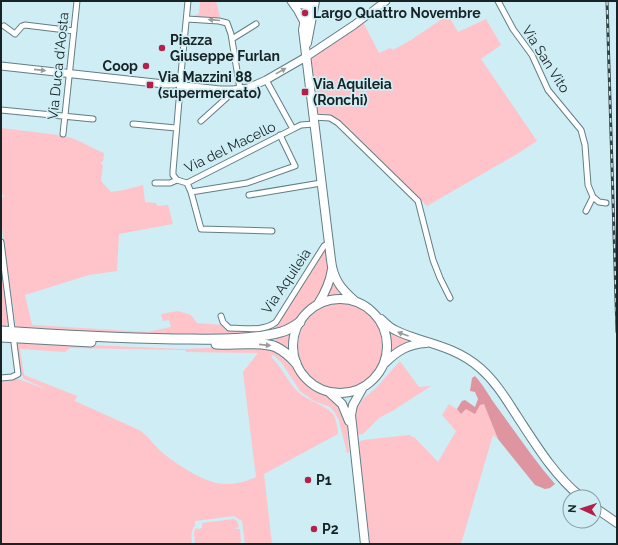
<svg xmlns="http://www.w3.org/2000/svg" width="618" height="545" font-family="Raleway,sans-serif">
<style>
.green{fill:#ffc3ca;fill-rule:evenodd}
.forest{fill:#de959f}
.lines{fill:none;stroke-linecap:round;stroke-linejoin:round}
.street-casing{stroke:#627e85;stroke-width:7}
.secondary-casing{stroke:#627e85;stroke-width:9}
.primary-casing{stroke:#627e85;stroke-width:10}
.highway-casing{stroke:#627e85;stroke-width:11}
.street{stroke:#fff;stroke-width:5}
.secondary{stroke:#fff;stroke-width:7}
.primary{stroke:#fff;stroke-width:8}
.highway{stroke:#fff;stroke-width:9}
.rail-casing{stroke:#334245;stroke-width:3}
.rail{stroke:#ceedf4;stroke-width:1.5;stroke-dasharray:4.5;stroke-linecap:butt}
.oneway{fill:#979c9d}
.poi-dot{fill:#b3214b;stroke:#ceedf4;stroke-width:1.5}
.labels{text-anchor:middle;stroke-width:3.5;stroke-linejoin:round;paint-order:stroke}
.poi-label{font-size:14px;font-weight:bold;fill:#172325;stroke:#ceedf4;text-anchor:start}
.street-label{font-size:14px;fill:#172325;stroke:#ceedf4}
</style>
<rect width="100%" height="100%" fill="#ceedf4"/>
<path class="green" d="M200 1H216L220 17 216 19 198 17V16L195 17V15L199 14Z
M448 15 458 32 486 19 501 45 481 59 537 141 517 154 427 206 337 119 326 114 316 113 309 60 363 22 379 53 390 48 393 50 411 40Z
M1 128 58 135V136C73 135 89 147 104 153L103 162H101V164L103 165 101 181 111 192 124 190 143 185 145 202 156 203 157 206 168 205 173 224 119 234 117 271 89 275 25 295 32 325 148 332 171 327 169 320 163 321 161 314 178 311 191 315 197 323 222 325 225 330C242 330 259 332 276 327L324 250 326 249 328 272 321 295 302 313 293 324 265 333 231 334H117L16 328 1 221V199L4 196 1 193Z
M1 269 9 328H1Z
M333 282 345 296 326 299V298Z
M298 346a43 43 0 1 1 86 0a43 43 0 1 1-86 0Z
M294 330 292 342 293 355 276 345V336Z
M389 331 416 340 390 354 391 341Z
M17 342 184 349 258 346 275 350 292 364 300 378 312 389 333 399 340 405 345 415 347 425 349 453H347L339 421 335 413 330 407 314 401 300 391 281 362 273 355 271 357C282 367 287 381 298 392 308 402 331 406 335 418 337 423 337 429 338 434L264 474 272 544H245L242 521 234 516 195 521V525C191 531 191 537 192 544H1V381L18 379 48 390 24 379 21 374ZM70 348 185 350 186 352 258 353 243 372 256 477C245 482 230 486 217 483 203 481 174 463 163 453 154 446 149 436 139 430L75 401 77 396 24 375 20 349 65 352Z
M400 361 419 387 431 386 394 410 379 418 363 434 357 435 355 418 357 408 363 399 376 388Z
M484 403 498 439 493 435 461 544H370L358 442 363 440 409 435 415 438 438 462 456 431 442 415 449 404 457 409 461 414 466 409 471 411 480 404Z
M234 519 237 521 239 526 236 529H240L241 544H195L194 532 196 528 199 529 202 528V523Z"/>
<path class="forest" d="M475 376C484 386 489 396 497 407 516 433 534 460 555 484L550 488 545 489 535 485 498 439 484 404 480 405 475 414 466 409 461 414 457 409 462 401 465 400 475 407 478 399 475 392 470 391 472 378Z"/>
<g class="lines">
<defs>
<path id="street" d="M498 1 513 29 532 55 548 90 581 130 585 145 588 185 593 197 599 202 606 203
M187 19 219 21 227 23 231 34 240 89
M4 26 15 34 22 26 25 25 74 31
M232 39 256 24
M266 80 293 129
M1 110 93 119
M313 117 330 118 338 123 418 201 433 260 440 278 450 298
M201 121 232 93 233 90
M133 124 176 128
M63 134 77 1
M177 180 173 175V171L180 89 178 82 181 74 188 1
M155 183H170L177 180 187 183 293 129 301 125 314 124
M187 183 191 192 247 183 295 166 280 135
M191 192 201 229 272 231
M249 195 321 183
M586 211 593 197
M1 242 12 329
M221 316 223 322 229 328C244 328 264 332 276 322L324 246 328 244
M1 378 12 377 18 374 14 343"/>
<path id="secondary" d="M291 1 298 11 305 24
M292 2 303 5 309 1
M1 66 164 84H174L178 82 184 86 220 90H233L248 88 266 80 306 57 354 25 386 1"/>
<path id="primary" d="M310 1 305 18 303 30 331 260C333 279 341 289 355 301
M307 43 315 1
M293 346a47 47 0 1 1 94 0a47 47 0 1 1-94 0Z
M318 304C325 293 330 283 332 269
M381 319C385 323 390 328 395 330 402 334 410 336 418 339 441 346 462 352 480 368 496 382 506 399 517 416 536 445 554 475 581 497
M385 363C397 351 408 344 426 343
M362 389 353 405 351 415 365 544
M330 393 342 404 349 421
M594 507 617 523"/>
<path id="highway" d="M1 331C59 335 117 338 175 339 208 339 249 341 281 332 289 330 294 326 300 322
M1 337 91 342
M216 344C232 345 263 341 276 347 284 351 290 356 296 363"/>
</defs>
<use href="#street" class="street-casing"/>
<use href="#secondary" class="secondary-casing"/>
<use href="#primary" class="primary-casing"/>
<use href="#highway" class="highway-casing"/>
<use href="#street" class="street"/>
<use href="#secondary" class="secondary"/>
<use href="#primary" class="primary"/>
<use href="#highway" class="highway"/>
<defs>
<path id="rail" d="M607 1 617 332"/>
</defs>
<use href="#rail" class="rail-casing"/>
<use href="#rail" class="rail"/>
</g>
<defs><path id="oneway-solid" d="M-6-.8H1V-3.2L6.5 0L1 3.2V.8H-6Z"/></defs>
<g class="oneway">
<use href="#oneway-solid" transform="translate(214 20) rotate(-175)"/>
<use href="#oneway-solid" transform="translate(40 70) rotate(6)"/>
<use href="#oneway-solid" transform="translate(281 71) rotate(-29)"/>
<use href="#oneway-solid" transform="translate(403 334) rotate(-160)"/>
<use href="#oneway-solid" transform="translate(265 345) rotate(6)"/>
</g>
<g class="poi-dot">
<circle cx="305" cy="13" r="4"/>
<circle cx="162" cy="48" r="4"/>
<circle cx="146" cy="66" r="4"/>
<rect x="146" y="81" width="8" height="8" rx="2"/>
<rect x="301" y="88" width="8" height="8" rx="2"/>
<circle cx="308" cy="480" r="4"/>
<circle cx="314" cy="529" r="4"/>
</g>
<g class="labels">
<g class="poi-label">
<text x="313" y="18">Largo Quattro Novembre</text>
<text x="170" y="45">Piazza<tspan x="170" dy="16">Giuseppe Furlan</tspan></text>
<text x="138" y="71" text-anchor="end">Coop</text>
<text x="158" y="82">Via Mazzini 88<tspan x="158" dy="16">(supermercato)</tspan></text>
<text x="313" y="89">Via Aquileia<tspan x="313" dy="16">(Ronchi)</tspan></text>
<text x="316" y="485">P1</text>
<text x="322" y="534">P2</text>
</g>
<g class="street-label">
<text transform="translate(546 59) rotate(58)" y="5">Via San Vito</text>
<text transform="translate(58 66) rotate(-84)" y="5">Via Duca d'Aosta</text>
<text transform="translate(230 147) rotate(-26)" y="5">Via del Macello</text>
<text transform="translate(286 281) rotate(-56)" y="5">Via Aquileia</text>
</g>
</g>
<rect width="618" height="545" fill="none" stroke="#172325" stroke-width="4"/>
<g transform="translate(582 509) rotate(273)"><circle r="19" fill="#ceedf4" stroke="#859ca1"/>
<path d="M0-3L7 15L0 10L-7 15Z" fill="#b3214b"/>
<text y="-6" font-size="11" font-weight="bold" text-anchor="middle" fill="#172325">N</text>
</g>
</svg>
